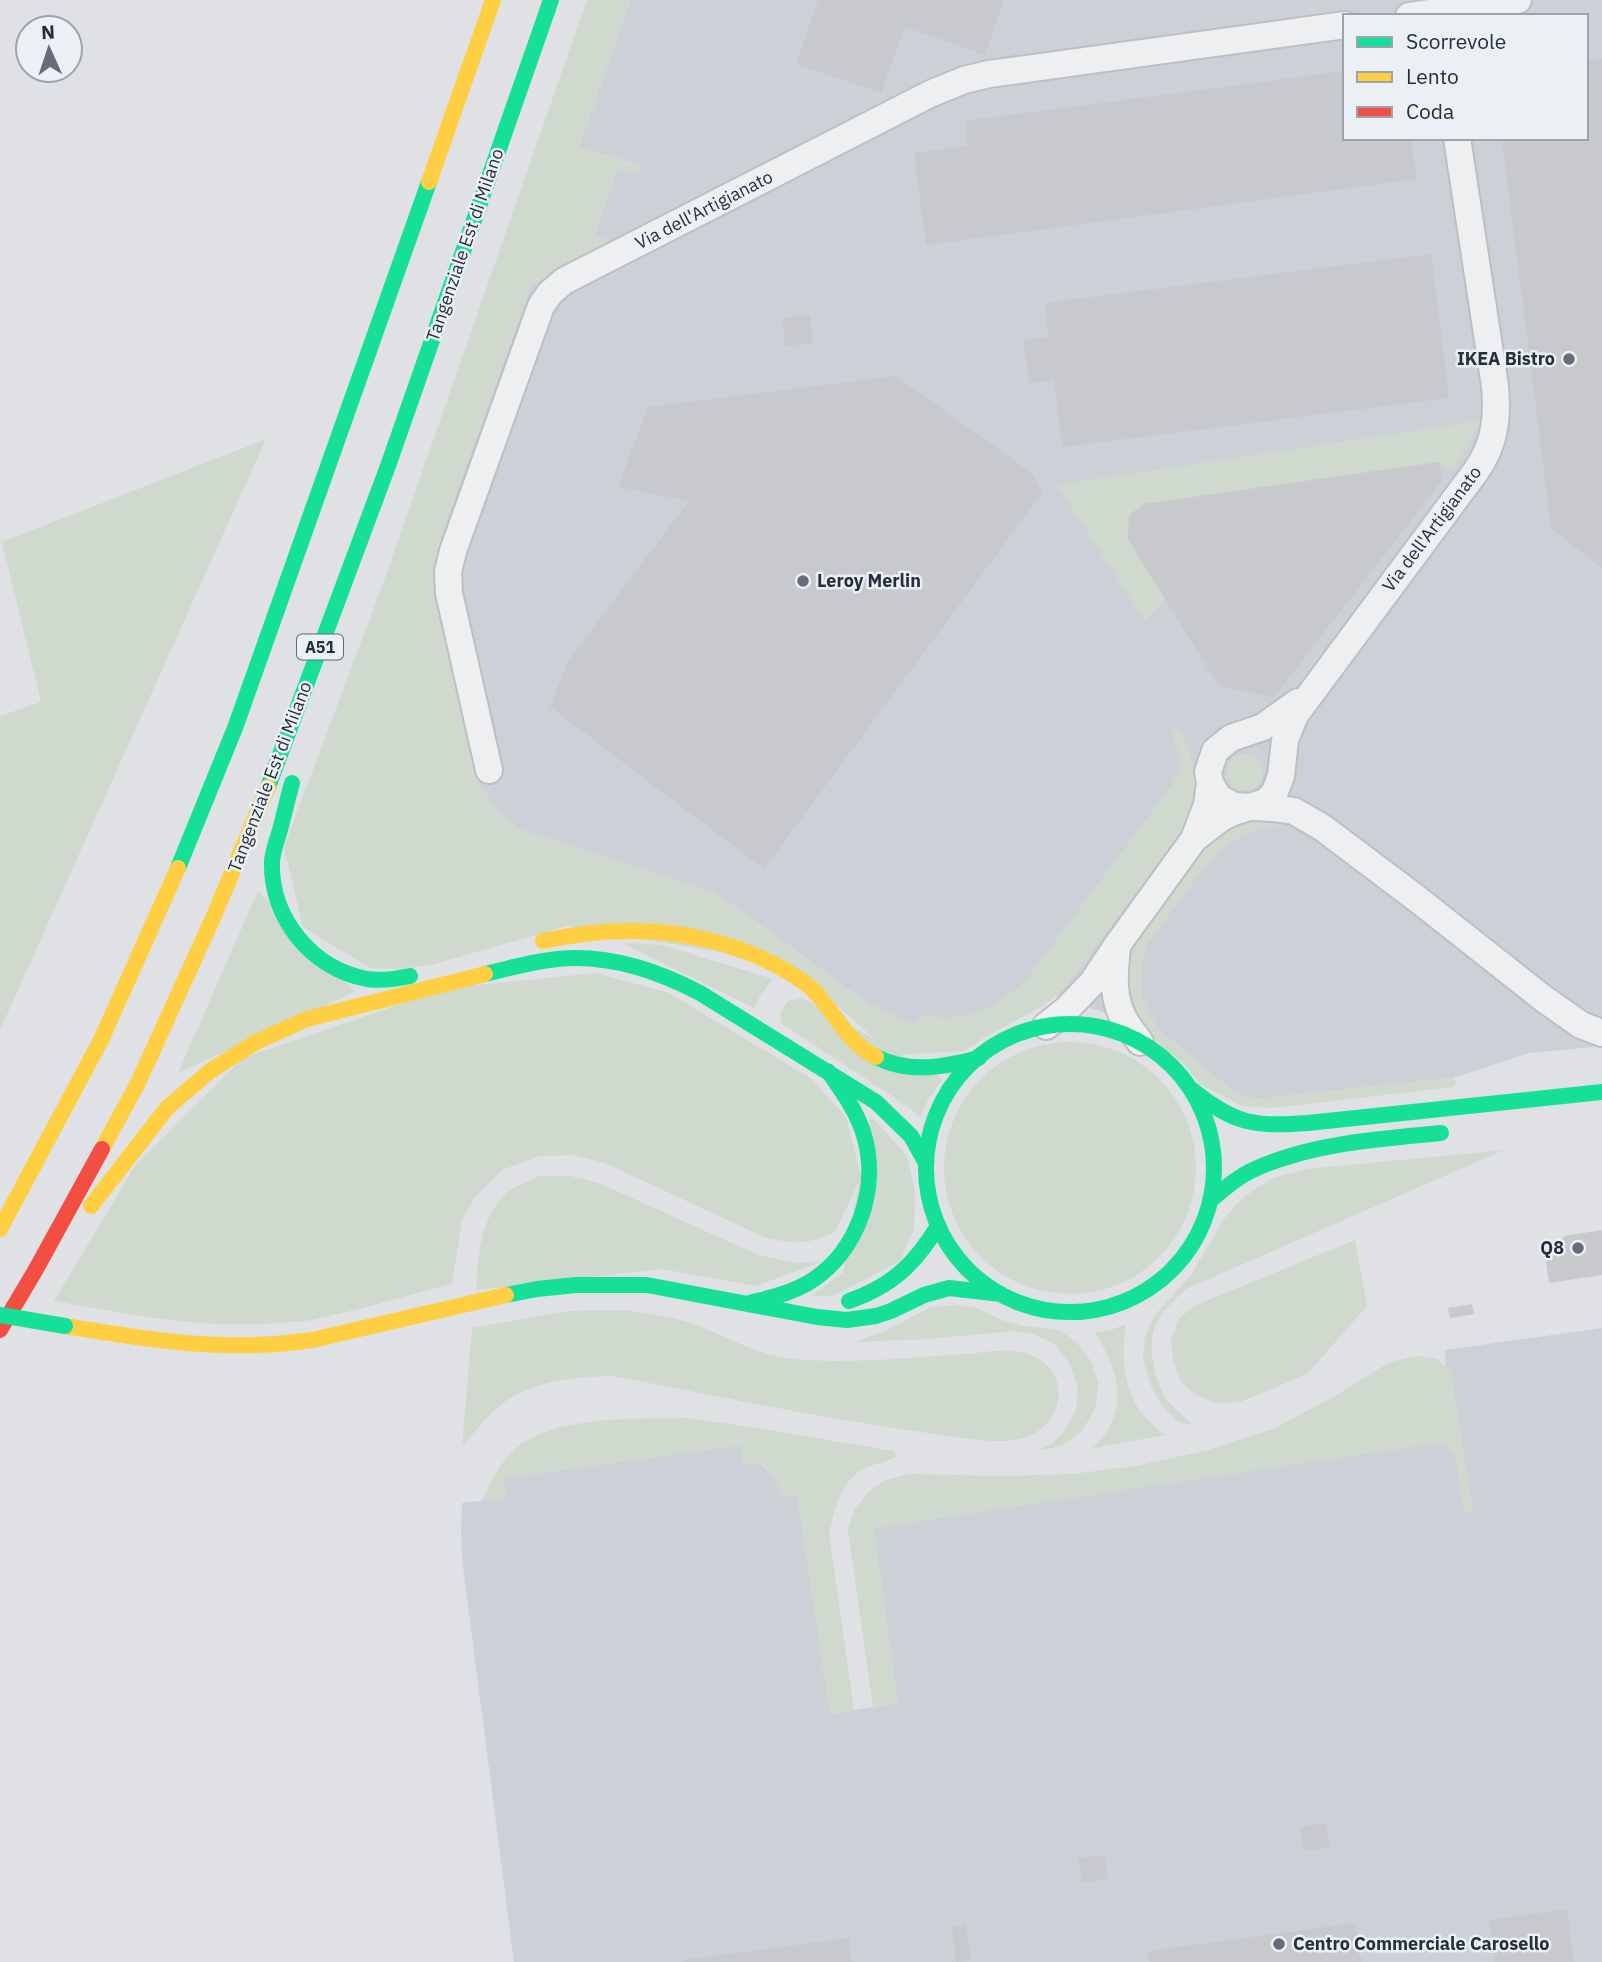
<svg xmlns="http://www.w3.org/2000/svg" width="1602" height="1962" font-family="'IBM Plex Sans',sans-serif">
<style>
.built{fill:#ccd1d8;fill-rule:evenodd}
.green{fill:#d0d9ce}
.building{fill:#c7c9cc}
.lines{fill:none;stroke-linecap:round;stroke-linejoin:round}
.street-casing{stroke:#bdbfc2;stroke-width:30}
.street{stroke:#edeff1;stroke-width:26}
.fast{stroke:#16e098;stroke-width:16}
.slow{stroke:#ffcf43;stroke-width:16}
.jam{stroke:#f24e42;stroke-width:16}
.fast-bridge{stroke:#16e098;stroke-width:16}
.poi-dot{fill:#666d78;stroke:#ebf0f5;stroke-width:2.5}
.labels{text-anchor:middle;stroke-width:5;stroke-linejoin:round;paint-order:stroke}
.shield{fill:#ebf0f5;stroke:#606975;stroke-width:2}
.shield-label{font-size:16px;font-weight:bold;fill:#252f3e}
.street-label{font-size:18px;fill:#252f3e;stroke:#ebf0f5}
.poi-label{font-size:18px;font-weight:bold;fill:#252f3e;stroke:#ebf0f5;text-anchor:end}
</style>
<rect width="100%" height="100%" fill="#dfe1e4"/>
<path class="built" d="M630 0H1602V1046L1529 1053 1453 1078 1257 1099 1236 1094 1162 1033 1023 984 1000 1003 973 1014 947 1019 921 1016 913 1026 866 1002 747 915 711 891 523 831 500 814 480 785 435 588V558L448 515 531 285 611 242 594 236 617 169 641 166 579 147ZM1345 16H1586V138H1345Z
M1602 1328V1962H514L462 1559 461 1530 462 1503 505 1498 503 1478 741 1445 775 1478 797 1495 831 1714 898 1703 873 1528 1449 1438 1445 1350Z"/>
<path class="green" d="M587 0H630L579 147 642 167 637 176 617 169 594 235 612 242 531 285 448 515 435 558V588L480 785 500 814 523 831 711 891 747 915 866 1002 913 1025 921 1016C967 1021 987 1014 1023 984L1182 771 1179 753 1172 734 1177 727C1193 752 1201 783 1191 813 1188 821 1182 829 1178 837L1063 990 1043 1006 985 1037 964 1051 893 1055 790 964 567 926 431 965 400 969 370 968 303 927 284 847 384 581Z
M1480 421 1453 470 1438 462 1144 504 1129 515 1128 539 1165 600 1145 621 1057 485Z
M266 439 0 1030V716L41 702 2 542Z
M1227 772a18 18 0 1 1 36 0a18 18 0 1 1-36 0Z
M1252 820 1295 822 1267 827 1243 835 1222 848 1204 868 1147 945 1142 966 1141 991 1148 1013 1162 1033 1236 1094 1257 1099 1453 1078 1457 1082 1454 1087 1271 1108 1242 1106 1200 1084 1183 1063 1165 1049 1139 1024 1125 996 1124 971 1135 940 1209 842 1228 828Z
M258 891 355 992 178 1073Z
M622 943 662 945 773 979 761 994 754 1008Z
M596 973 669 993 810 1078 846 1117 861 1177 835 1232C805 1245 797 1244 766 1238L605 1163 573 1155 540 1156 502 1170 476 1196 462 1220 452 1284C405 1296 359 1310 312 1320 300 1322 287 1322 275 1323 199 1329 129 1314 54 1301L135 1166 243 1058 448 988Z
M803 998 943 1079 929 1098 920 1117 910 1108 781 1023 780 1013 788 1001Z
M944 1168a126 126 0 1 1 252 0a126 126 0 1 1-252 0Z
M871 1116 907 1156 915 1191 914 1229 900 1261 833 1296H811L843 1273Z
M1504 1150 1186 1289C1157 1316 1145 1331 1155 1371 1157 1380 1162 1394 1168 1401 1175 1410 1185 1416 1192 1425L1178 1422 1162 1406 1150 1384 1143 1358 1145 1337 1154 1316 1191 1275 1224 1219 1242 1198 1273 1178 1307 1169Z
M539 1176H570L599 1183 756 1254 795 1263 824 1261 756 1286 662 1269 476 1290C479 1254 479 1217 509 1191 517 1185 530 1181 539 1176Z
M1355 1240 1367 1306 1308 1373 1272 1389 1240 1402 1215 1403 1196 1395 1181 1382 1173 1361 1171 1340 1179 1318 1196 1305Z
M956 1305 977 1308 1002 1320 1024 1326 1060 1330 1077 1343 1091 1361 1098 1382 1096 1407 1082 1431 1063 1445 1033 1452 1052 1444 1065 1430 1076 1410 1078 1388 1069 1362 1054 1344 1034 1334 1014 1331 928 1339 853 1342 883 1332 931 1307Z
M626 1310C646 1314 669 1316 688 1322 722 1333 752 1354 788 1358 838 1365 901 1358 952 1355 973 1354 999 1348 1020 1352 1076 1362 1068 1432 1015 1440 986 1444 945 1435 915 1431 814 1417 714 1395 613 1376 575 1377 535 1380 503 1403 487 1415 475 1432 462 1447L472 1328 568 1311Z
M1126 1324C1121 1355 1123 1391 1144 1416 1150 1423 1158 1429 1165 1435L1093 1448C1099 1441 1107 1434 1110 1426 1126 1392 1114 1362 1095 1333L1111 1330Z
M1418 1356 1437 1359 1451 1372 1473 1512H1464L1455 1454 1448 1447 1430 1444 874 1528 898 1703 873 1707 848 1531 854 1510 869 1491 885 1480 909 1474 1005 1476 1072 1474 1136 1466 1208 1450 1273 1429 1330 1399 1390 1362Z
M684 1418 738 1425 894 1451 896 1457C886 1462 875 1464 865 1468 842 1479 834 1511 829 1534L854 1710 830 1714 797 1495 782 1497 775 1478 761 1463H743L741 1445 504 1478 506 1498 482 1501C490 1483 498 1465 513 1451 552 1415 634 1419 684 1418Z"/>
<path class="building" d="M818 0H1004L985 55 905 27 881 93 796 64Z
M1602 59V568L1551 528 1502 138H1586V61Z
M1345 71V138H1411L1417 179 926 245 914 153 968 146 965 121Z
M1431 254 1449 398 1062 447 1054 380 1029 383 1023 340 1049 337 1044 303Z
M810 315 813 343 785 346 782 318Z
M896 376 1032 473 1042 493 764 869 550 707 568 661 689 501 618 487 648 407Z
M1439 462 1442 481 1274 697 1219 686 1128 539 1129 515 1144 504Z
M1602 1230V1275L1549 1283 1546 1261 1564 1236Z
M1472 1304 1474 1314 1450 1318 1448 1308Z
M1326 1823 1330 1847 1303 1851 1300 1827Z
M1105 1855 1108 1879 1082 1883 1078 1858Z
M1567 1909 1574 1962H1495L1489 1920Z
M1355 1923 1361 1962H1149L1148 1951Z
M966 1924 971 1960 956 1962 952 1926Z
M849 1938 852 1962H684L683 1960Z"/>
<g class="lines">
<defs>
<path id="street" d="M1409 16 1518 0
M489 770 449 593 448 572 453 551 541 306 550 293 564 281 930 94 964 80 989 74 1345 25
M1210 783 1218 797 1234 806 1273 808 1294 811 1323 828 1416 898 1544 999 1581 1025 1602 1033
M1194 839 1221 818 1231 813 1265 802 1274 794 1281 776 1285 740 1295 715 1476 471C1495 444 1498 418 1495 386L1457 138
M1117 946C1115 970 1111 996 1124 1019 1128 1027 1135 1035 1140 1042
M1046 1026 1066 1010 1092 983 1118 944 1194 839 1207 805 1210 783 1208 772 1215 751 1231 738 1263 727 1298 702"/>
</defs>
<use href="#street" class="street-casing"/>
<use href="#street" class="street"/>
<path class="fast" d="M292 783C288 798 284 814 280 830 277 840 273 850 272 861 270 918 312 969 367 979 381 981 396 979 410 976
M268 787 388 466 551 0
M178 868 235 728 429 182
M485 974C514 967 545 958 576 958 619 958 662 973 700 993L876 1102 911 1136 926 1163
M926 1168a144 144 0 1 1 288 0a144 144 0 1 1-288 0Z
M876 1057C910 1074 944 1067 979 1058
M1191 1089C1234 1124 1253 1127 1308 1123L1602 1092
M1211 1200C1225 1188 1239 1176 1255 1169 1312 1143 1379 1139 1441 1133
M506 1295 537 1289 576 1285H647L817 1317 847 1320 876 1316 891 1311 924 1295 949 1288 1001 1294
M849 1301C892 1286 915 1264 938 1226
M752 1302C772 1298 791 1293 808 1283 858 1253 881 1187 863 1132 856 1110 841 1090 828 1071"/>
<path class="slow" d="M429 182 493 0
M543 941C615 925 690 927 759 957 777 965 795 975 810 987 834 1009 845 1042 876 1057
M102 1149 138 1083 213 918 268 787
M91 1206 167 1108 210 1071 256 1042 307 1019 485 974
M0 1229 101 1040 178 868
M65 1326C151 1340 224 1353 312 1340L506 1295"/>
<path class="jam" d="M0 1330 35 1271 102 1149"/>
<path class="fast-bridge" d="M0 1315 65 1326"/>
</g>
<g class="poi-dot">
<circle cx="1569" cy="359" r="7"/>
<circle cx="803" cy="581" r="7"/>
<circle cx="1578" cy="1248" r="7"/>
<circle cx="1279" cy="1944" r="7"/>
</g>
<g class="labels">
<rect class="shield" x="297" y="634.5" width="46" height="25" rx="5"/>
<g class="shield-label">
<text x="320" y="653">A51</text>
</g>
<g class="street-label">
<text transform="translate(704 210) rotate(-27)" y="6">Via dell'Artigianato</text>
<text transform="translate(465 245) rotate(-71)" y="6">Tangenziale Est di Milano</text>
<text transform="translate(1432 529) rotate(-53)" y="6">Via dell'Artigianato</text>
<text transform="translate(270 777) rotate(-69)" y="6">Tangenziale Est di Milano</text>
</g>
<g class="poi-label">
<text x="1555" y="365">IKEA Bistro</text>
<text x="817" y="587" text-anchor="start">Leroy Merlin</text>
<text x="1564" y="1254">Q8</text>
<text x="1293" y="1950" text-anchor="start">Centro Commerciale Carosello</text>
</g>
</g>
<rect x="1343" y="14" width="245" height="126" fill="#ebf0f5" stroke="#9ca3ac" stroke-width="2"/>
<rect x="1357" y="37" width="35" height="10" fill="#16e098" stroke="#9ca3ac" stroke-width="2"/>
<text x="1406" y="49" font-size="21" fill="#252f3e">Scorrevole</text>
<rect x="1357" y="72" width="35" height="10" fill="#ffcf43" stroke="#9ca3ac" stroke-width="2"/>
<text x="1406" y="84" font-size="21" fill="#252f3e">Lento</text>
<rect x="1357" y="107" width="35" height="10" fill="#f24e42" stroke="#9ca3ac" stroke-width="2"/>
<text x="1406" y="119" font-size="21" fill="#252f3e">Coda</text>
<g transform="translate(49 49) rotate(357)"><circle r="33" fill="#ebf0f5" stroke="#9ca3ac" stroke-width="2"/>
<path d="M0-5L12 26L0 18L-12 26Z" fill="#666d78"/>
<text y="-10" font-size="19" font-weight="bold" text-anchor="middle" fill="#252f3e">N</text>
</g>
</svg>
